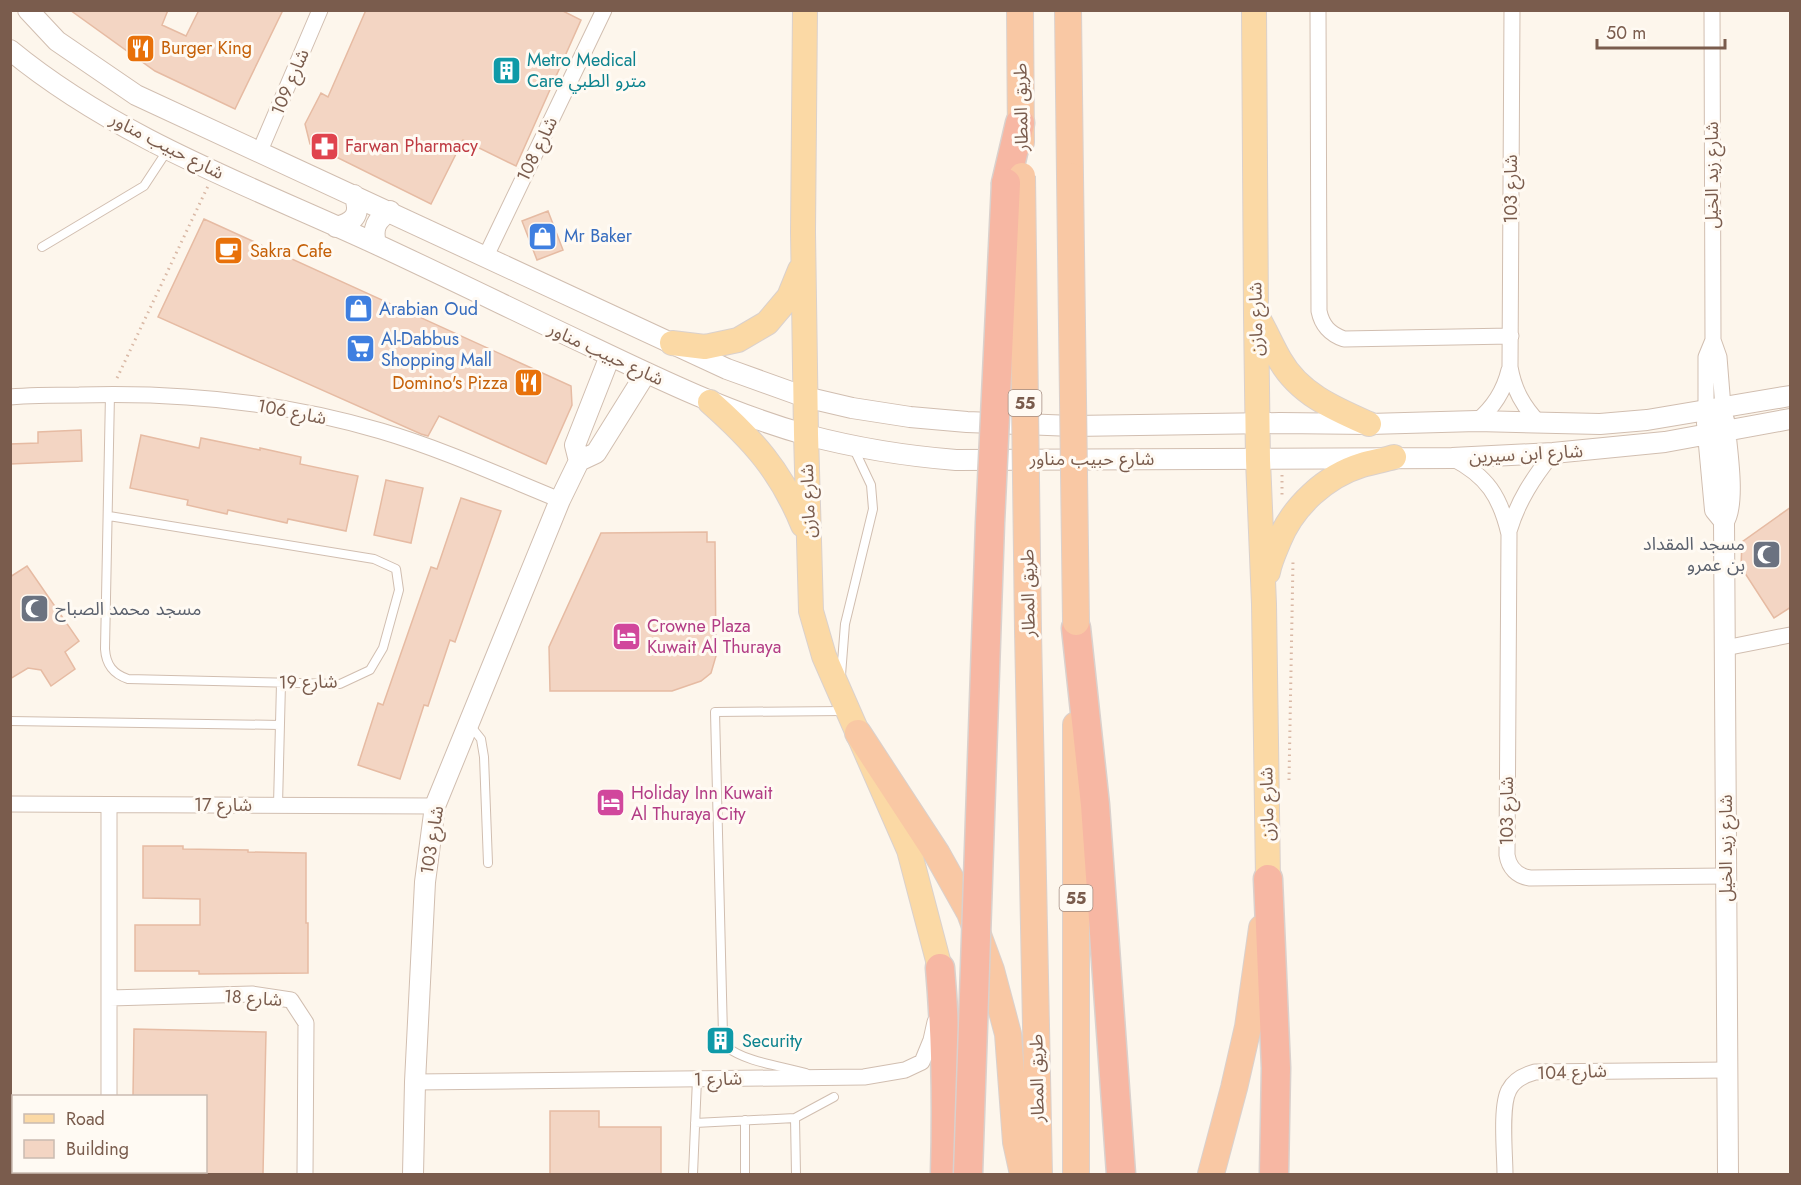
<svg xmlns="http://www.w3.org/2000/svg" width="1801" height="1185" font-family="Jost,'Noto Sans Arabic',sans-serif">
<style>
.building{fill:#f3d5c3;stroke:#e6bba3;stroke-width:1.5}
.lines{fill:none;stroke-linecap:round;stroke-linejoin:round}
.service-casing{stroke:#d1beb0;stroke-width:10}
.minor-casing{stroke:#d1beb0;stroke-width:17}
.tertiary-casing{stroke:#d1beb0;stroke-width:22}
.primary-casing{stroke:#dad1cd;stroke-width:26}
.trunk-casing{stroke:#dad1cd;stroke-width:28}
.motorway-casing{stroke:#dad1cd;stroke-width:31}
.path{stroke:#d9b8a5;stroke-width:3;stroke-dasharray:1.5 4.5;stroke-linecap:butt}
.service{stroke:#fff;stroke-width:8}
.minor{stroke:#fff;stroke-width:15}
.tertiary{stroke:#fff;stroke-width:20}
.primary{stroke:#fbd9a5;stroke-width:24}
.trunk{stroke:#f9c8a4;stroke-width:26}
.motorway{stroke:#f7b7a3;stroke-width:28}
.trunk-bridge-casing{stroke:#dad1cd;stroke-width:28;stroke-linecap:butt}
.motorway-bridge-casing{stroke:#dad1cd;stroke-width:31;stroke-linecap:butt}
.trunk-bridge{stroke:#f9c8a4;stroke-width:26}
.motorway-bridge{stroke:#f7b7a3;stroke-width:28}
.labels{text-anchor:middle;stroke-width:6;stroke-linejoin:round;paint-order:stroke}
.shield{fill:#fffaf3;stroke:#a28b7f;stroke-width:1.5}
.shield-label{font-size:16px;font-weight:bold;fill:#7a5c4d}
.food-label{font-size:18px;fill:#c56008;stroke:#fffaf3;text-anchor:start}
.culture-label{font-size:18px;fill:#0d838f;stroke:#fffaf3;text-anchor:start}
.street-label{font-size:18px;fill:#7a5c4d;stroke:#fffaf3}
.health-label{font-size:18px;fill:#be3a42;stroke:#fffaf3;text-anchor:start}
.shop-label{font-size:18px;fill:#366cbe;stroke:#fffaf3;text-anchor:start}
.worship-label{font-size:18px;fill:#5b616d;stroke:#fffaf3;text-anchor:end}
.hotel-label{font-size:18px;fill:#b23c85;stroke:#fffaf3;text-anchor:start}
</style>
<rect width="100%" height="100%" fill="#fdf6ec"/>
<path class="building" d="M70 10H168L162 25 186 36 199 10H283L235 109 155 71Z
M366 10H561L581 20 516 166 463 140 431 204 310 144 305 124 321 93 328 97Z
M548 211 563 250 537 260 522 221Z
M204 219 571 386 572 405 546 464 439 416 428 436 421 434 158 317Z
M81 430 82 461 10 464V444L38 443V432Z
M141 435 199 448 201 438 260 450V448L301 457 300 464 358 476 346 531 288 519 287 523 228 510 227 514 187 505 188 500 130 488Z
M386 480 423 488 411 543 374 535Z
M461 498 501 511 455 642 450 640 428 706 424 705 400 779 358 765 378 703 383 705 431 567 437 569Z
M1791 507V607L1774 618 1741 567 1742 542Z
M707 532V542H715L716 656 711 673 701 681 672 691H550L549 647 601 533Z
M27 566 79 641 65 652 75 669 51 686 41 670 28 668 10 679V577Z
M143 846H183V849L248 850V852L306 853V923H308V973L199 974V971H135V925H200V899L143 898Z
M134 1029 266 1032 263 1174H206V1096H133Z
M550 1111H599V1127H661V1174H550Z"/>
<g class="lines">
<defs>
<path id="service" d="M42 247 144 186 167 151
M109 516 374 559 396 569 399 590 383 648 370 670 340 684 128 679C113 674 106 665 105 649L110 394
M841 675 845 624 873 509 871 485 854 449
M10 721 280 725
M469 724 481 739 484 757 488 863
M278 805 281 683
M723 1035 715 712 843 711
M727 1047C745 1062 782 1066 806 1073
M795 1118 834 1097
M695 1123 795 1118 796 1174
M693 1174 697 1079
M745 1174V1120"/>
<path id="minor" d="M1318 10 1319 311C1322 326 1330 334 1344 339L1511 336
M1512 10 1510 367C1514 390 1523 406 1539 423
M1712 10 1713 340 1719 357 1723 407
M259 153 320 10
M486 256 604 10
M10 397C33 395 56 395 79 395 180 392 283 402 381 431 442 449 501 476 560 500
M1706 409V357L1713 340
M1477 421C1494 407 1504 391 1509 370
M1452 458C1487 476 1500 496 1509 534L1507 855C1509 868 1517 876 1530 878L1726 876
M1509 531C1518 501 1533 478 1553 453
M1725 648 1790 635
M10 804 435 806
M110 998 252 994 291 1000 306 1023 305 1174
M415 1082 864 1077 905 1070 922 1062 931 1040 935 1022
M109 1096V805
M108 1174V1172
M1505 1174C1505 1155 1500 1106 1509 1090 1514 1080 1524 1075 1535 1072L1727 1070"/>
<path id="tertiary" d="M28 10 57 41 136 95 727 369 805 397 852 408 910 417 967 422 1073 426 1280 423 1369 424 1477 421 1600 424 1647 420 1790 396
M10 50C118 139 253 187 378 245 449 278 520 313 590 346 661 380 732 414 807 435 856 448 906 456 956 460L1452 458 1553 453 1665 442 1790 419
M336 227C356 222 361 213 354 195
M376 244C372 228 376 220 390 211
M1724 420C1726 443 1736 503 1724 521L1728 1174
M1707 423 1715 510 1724 521
M579 461 596 453 646 373
M413 1174 415 1082 425 882 435 806 560 500 579 461 575 445 610 356"/>
<path id="primary" d="M805 10 803 232 806 434 811 611 824 656 909 850 940 968
M1254 10 1256 315 1258 460 1264 604 1268 879
M1258 318C1266 332 1272 346 1280 360 1299 394 1335 409 1369 424
M672 343 705 347 738 340 767 323 789 297 800 270
M710 402C753 440 781 471 803 525
M1268 572C1270 561 1275 551 1279 541 1293 506 1326 476 1362 465 1372 462 1384 460 1394 457"/>
<path id="trunk" d="M1020 10 1021 142
M1068 10 1070 176
M1028 631 1039 1174
M1076 725V1174
M858 733 937 854 970 913 991 970 1008 1034 1016 1142 1023 1174
M1211 1174 1234 1088 1248 1027 1262 928"/>
<path id="motorway" d="M1006 183 1020 123
M1076 628 1095 805 1121 1174
M1268 879 1276 1068 1274 1174
M940 968C946 1037 947 1105 945 1174"/>
</defs>
<use href="#service" class="service-casing"/>
<use href="#minor" class="minor-casing"/>
<use href="#tertiary" class="tertiary-casing"/>
<use href="#primary" class="primary-casing"/>
<use href="#trunk" class="trunk-casing"/>
<use href="#motorway" class="motorway-casing"/>
<path class="path" d="M117 378 208 186
M1282 475V495
M1289 780 1293 561"/>
<use href="#service" class="service"/>
<use href="#minor" class="minor"/>
<use href="#tertiary" class="tertiary"/>
<use href="#primary" class="primary"/>
<use href="#trunk" class="trunk"/>
<use href="#motorway" class="motorway"/>
<defs>
<path id="trunk-bridge" d="M1022 176 1028 631
M1070 176 1076 622"/>
<path id="motorway-bridge" d="M968 1174 990 523 1006 183"/>
</defs>
<use href="#trunk-bridge" class="trunk-bridge-casing"/>
<use href="#motorway-bridge" class="motorway-bridge-casing"/>
<use href="#trunk-bridge" class="trunk-bridge"/>
<use href="#motorway-bridge" class="motorway-bridge"/>
</g>
<defs>
<symbol id="restaurant-square" viewBox="-11 -11 22 22"><rect x="-9" y="-9" width="18" height="18" rx="4" fill="#e8710a" stroke="#fffaf3"/><path d="M-5-6h1v4h1v-4h1v4h1v-4h1v5L-1.5 .5V6h-2V.5L-5-1ZM5-6V6H3V1.5H1.5Q1.5-4 5-6Z" fill="#fff"/></symbol>
<symbol id="building-square" viewBox="-11 -11 22 22"><rect x="-9" y="-9" width="18" height="18" rx="4" fill="#0f9aa8" stroke="#fffaf3"/><path d="M-4-6H4V6H1V3H-1V6H-4ZM-2.5-4.3h1.7v1.8h-1.7ZM.8-4.3h1.7v1.8H.8ZM-2.5-1h1.7V.8h-1.7ZM.8-1h1.7V.8H.8Z" fill="#fff"/></symbol>
<symbol id="pharmacy-square" viewBox="-11 -11 22 22"><rect x="-9" y="-9" width="18" height="18" rx="4" fill="#e0444e" stroke="#fffaf3"/><path d="M-2-6h4v4h4v4h-4v4h-4v-4h-4v-4h4Z" fill="#fff"/></symbol>
<symbol id="shop-square" viewBox="-11 -11 22 22"><rect x="-9" y="-9" width="18" height="18" rx="4" fill="#3f7fe0" stroke="#fffaf3"/><path d="M-5-2.5h2.3a2.7 3.5 0 0 1 5.4 0H5L5.5 6h-11ZM-1.5-2.5h3a1.5 2.3 0 0 0-3 0Z" fill="#fff"/></symbol>
<symbol id="cafe-square" viewBox="-11 -11 22 22"><rect x="-9" y="-9" width="18" height="18" rx="4" fill="#e8710a" stroke="#fffaf3"/><path d="M-5.5-4.5H6V0H3Q3 3.5 0 3.5H-2.5Q-5.5 3.5-5.5 0ZM3-3.2v2h1.7v-2ZM-6 4.5H4V6H-6Z" fill="#fff"/></symbol>
<symbol id="supermarket-square" viewBox="-11 -11 22 22"><rect x="-9" y="-9" width="18" height="18" rx="4" fill="#3f7fe0" stroke="#fffaf3"/><path d="M-6-5.5h2.5l.6 2H6L4.5 2H-2.5L-4.4-4H-6ZM-1.5 3.2a1.3 1.3 0 1 0 .1 0ZM3 3.2a1.3 1.3 0 1 0 .1 0Z" fill="#fff"/></symbol>
<symbol id="mosque-square" viewBox="-11 -11 22 22"><rect x="-9" y="-9" width="18" height="18" rx="4" fill="#6b7280" stroke="#fffaf3"/><path d="M3.5-4.9A6 6 0 1 0 3.5 4.9A5 5 0 1 1 3.5-4.9Z" fill="#fff"/></symbol>
<symbol id="hotel-square" viewBox="-11 -11 22 22"><rect x="-9" y="-9" width="18" height="18" rx="4" fill="#d1479c" stroke="#fffaf3"/><path d="M-6-4.5h1.5V1H6V5H4.5V3h-9V5H-6ZM-4 0a1.8 1.8 0 1 1 3.6 0ZM.5 0V-2.5h3Q6-2.5 6 0Z" fill="#fff"/></symbol>
</defs>
<g fill-rule="evenodd">
<use href="#restaurant-square" x="124" y="32" width="33" height="33"/>
<use href="#building-square" x="490" y="54" width="33" height="33"/>
<use href="#pharmacy-square" x="308" y="130" width="33" height="33"/>
<use href="#shop-square" x="526" y="220" width="33" height="33"/>
<use href="#cafe-square" x="212" y="234" width="33" height="33"/>
<use href="#shop-square" x="342" y="292" width="33" height="33"/>
<use href="#supermarket-square" x="344" y="332" width="33" height="33"/>
<use href="#restaurant-square" x="512" y="366" width="33" height="33"/>
<use href="#mosque-square" x="1750" y="538" width="33" height="33"/>
<use href="#mosque-square" x="18" y="592" width="33" height="33"/>
<use href="#hotel-square" x="610" y="620" width="33" height="33"/>
<use href="#hotel-square" x="594" y="786" width="33" height="33"/>
<use href="#building-square" x="704" y="1024" width="33" height="33"/>
</g>
<g class="labels">
<g class="shield">
<rect x="1008.5" y="390" width="33" height="26" rx="4.5"/>
<rect x="1059.5" y="885" width="33" height="26" rx="4.5"/>
</g>
<g class="shield-label">
<text x="1025" y="409">55</text>
<text x="1076" y="904">55</text>
</g>
<g class="food-label">
<text x="161" y="54">Burger King</text>
<text x="250" y="257">Sakra Cafe</text>
<text x="508" y="389" text-anchor="end">Domino's Pizza</text>
</g>
<g class="culture-label">
<text x="527" y="66">Metro Medical<tspan x="527" dy="21">Care مترو الطبي</tspan></text>
<text x="742" y="1047">Security</text>
</g>
<g class="street-label">
<text transform="translate(290 82) rotate(-67)" y="6">شارع 109</text>
<text transform="translate(1021 107) rotate(-91)" y="6">طريق المطار</text>
<text transform="translate(167 146) rotate(27)" y="6">شارع حبيب مناور</text>
<text transform="translate(537 149) rotate(-64)" y="6">شارع 108</text>
<text transform="translate(1712 175) rotate(-90)" y="6">شارع زيد الخيل</text>
<text transform="translate(1511 189) rotate(-90)" y="6">شارع 103</text>
<text transform="translate(1256 319) rotate(-91)" y="6">شارع مازن</text>
<text transform="translate(606 354) rotate(25)" y="6">شارع حبيب مناور</text>
<text transform="translate(292 412) rotate(11)" y="6">شارع 106</text>
<text transform="translate(1526 454) rotate(-3)" y="6">شارع ابن سيرين</text>
<text x="1092" y="465">شارع حبيب مناور</text>
<text transform="translate(808 501) rotate(-92)" y="6">شارع مازن</text>
<text transform="translate(1028 593) rotate(-91)" y="6">طريق المطار</text>
<text transform="translate(308 682) rotate(-1)" y="6">شارع 19</text>
<text transform="translate(1267 804) rotate(-91)" y="6">شارع مازن</text>
<text x="223" y="811">شارع 17</text>
<text transform="translate(1507 811) rotate(-90)" y="6">شارع 103</text>
<text transform="translate(432 840) rotate(-81)" y="6">شارع 103</text>
<text transform="translate(1726 848) rotate(-90)" y="6">شارع زيد الخيل</text>
<text transform="translate(253 998) rotate(4)" y="6">شارع 18</text>
<text transform="translate(1572 1072) rotate(-2)" y="6">شارع 104</text>
<text transform="translate(1037 1078) rotate(-91)" y="6">طريق المطار</text>
<text transform="translate(718 1079) rotate(-1)" y="6">شارع 1</text>
</g>
<g class="health-label">
<text x="345" y="152">Farwan Pharmacy</text>
</g>
<g class="shop-label">
<text x="564" y="242">Mr Baker</text>
<text x="379" y="315">Arabian Oud</text>
<text x="381" y="345">Al-Dabbus<tspan x="381" dy="21">Shopping Mall</tspan></text>
</g>
<g class="worship-label">
<text x="1745" y="550">مسجد المقداد<tspan x="1745" dy="21">بن عمرو</tspan></text>
<text x="55" y="615" text-anchor="start">مسجد محمد الصباح</text>
</g>
<g class="hotel-label">
<text x="647" y="632">Crowne Plaza<tspan x="647" dy="21">Kuwait Al Thuraya</tspan></text>
<text x="631" y="799">Holiday Inn Kuwait<tspan x="631" dy="21">Al Thuraya City</tspan></text>
</g>
</g>
<rect width="1801" height="1185" fill="none" stroke="#7a5c4d" stroke-width="24"/>
<rect x="12" y="1095" width="195" height="78" fill="#fffaf3" stroke="#cabbb1" stroke-width="1.5"/>
<rect x="24" y="1114" width="30" height="9" fill="#fbd9a5" stroke="#cabbb1" stroke-width="1.5"/>
<text x="66" y="1125" font-size="18" fill="#7a5c4d">Road</text>
<rect x="24" y="1140" width="30" height="18" fill="#f3d5c3" stroke="#cabbb1" stroke-width="1.5"/>
<text x="66" y="1155" font-size="18" fill="#7a5c4d">Building</text>
<path d="M1597 39v9h128v-9" fill="none" stroke="#7a5c4d" stroke-width="3"/>
<text x="1606" y="39" font-size="18" fill="#7a5c4d" stroke="#fffaf3" stroke-width="4.5" paint-order="stroke">50 m</text>
</svg>
